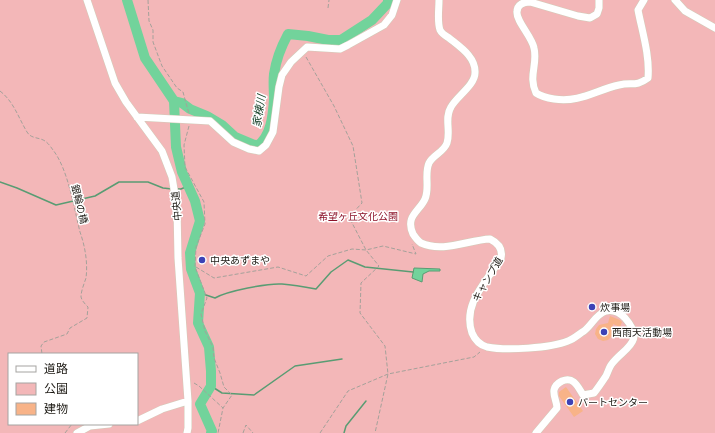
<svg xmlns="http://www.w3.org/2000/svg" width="715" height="433" font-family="Helvetica,'Noto Sans JP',sans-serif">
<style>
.green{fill:#f3b7b8;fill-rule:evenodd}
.water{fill:#72d39b;stroke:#599c73}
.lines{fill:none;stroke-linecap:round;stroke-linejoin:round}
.stream{stroke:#599c73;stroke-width:1.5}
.river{stroke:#72d39b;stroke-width:10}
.building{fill:#f8b388}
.minor-casing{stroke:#d2cbb9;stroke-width:8}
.path{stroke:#a4a19a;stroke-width:1;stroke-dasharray:4 2;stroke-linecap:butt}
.minor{stroke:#fff;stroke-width:7}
.poi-dot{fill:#3d42b6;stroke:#fff;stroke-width:1.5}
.labels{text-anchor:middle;stroke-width:3;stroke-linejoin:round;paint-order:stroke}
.street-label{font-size:10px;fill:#1e1b15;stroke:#fff}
.park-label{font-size:10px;fill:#8c1229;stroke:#fff}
.poi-label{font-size:10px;fill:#1e1b15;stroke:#fff;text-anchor:start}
.water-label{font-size:11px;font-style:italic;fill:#1c452e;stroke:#fff}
</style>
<rect width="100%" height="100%" fill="#fefbf4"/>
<path class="green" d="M0 0H715V433H0ZM9 354H137V424H9Z"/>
<path class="water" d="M414 268 440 269V271H429L423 274 422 282 412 278Z"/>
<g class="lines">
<path class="stream" d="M0 182 17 188 56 205 95 196 119 182H148L163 188 172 189
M178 189H181L188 186
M200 293 215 298C227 291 268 283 282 284 293 285 305 287 316 289L331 272 348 260 365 267 413 272
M211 386 222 393 254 395 295 366 342 359
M344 433 346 426 366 401"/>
<path class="river" d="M127 0 145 58 174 101 182 103 190 109 207 116 222 125 235 137 257 146C271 137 273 115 274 99 274 91 273 83 274 74 276 60 281 47 288 34L308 36 328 40H341L372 20 388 3V0
M174 101 176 147 182 172 195 201 200 221 190 253 191 269 200 293 198 323 209 347 211 371V386L200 404 212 431 211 433"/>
</g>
<path class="building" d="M610 316 620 320 622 322 620 327 613 324 612 336 608 340 603 341 598 339 595 334 596 329 599 325 608 323Z
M566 387 583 411 574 417 559 396V392Z"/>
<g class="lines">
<defs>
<path id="minor" d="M87 0 115 83 126 102 162 151 172 177 177 207 178 258 188 401V428L187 433
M439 0C439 10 437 21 440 30 442 34 446 36 449 38 460 47 476 57 475 73 475 85 456 97 451 107 444 118 451 131 447 143 444 152 433 155 429 163 424 174 430 188 425 199 419 212 405 216 413 234 415 237 418 241 421 243 443 253 468 240 490 239 498 243 503 249 501 258 499 263 494 268 491 273 478 291 464 310 472 333 475 340 480 345 487 347 506 351 551 348 568 341 574 339 579 334 584 331 592 325 596 314 606 311 614 309 620 313 625 318 647 343 623 348 611 365 609 368 608 372 606 376 602 382 598 388 594 393L583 395C578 387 574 376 562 381 558 383 555 385 554 390 553 396 557 402 557 408L536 433
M599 0V8L597 14 590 18 578 16 530 2C524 2 517 4 517 12 516 21 532 37 534 48 538 64 528 76 536 93 542 97 547 98 554 99 580 103 596 90 619 85 632 82 636 87 648 78 650 56 642 31 638 10L644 0
M675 0 685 11 715 28
M137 117 210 121 233 142 249 149 259 151 266 145 273 132 279 87 282 75 291 62 307 47 340 49 348 45 384 25 392 15 397 0
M137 421 162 409 188 401
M77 433 90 426 109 424"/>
</defs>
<use href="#minor" class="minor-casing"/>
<path class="path" d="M148 0 149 21 153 30V42L162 66 177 88 183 92 189 114
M328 8 329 0
M306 57 334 106 353 146 362 203 349 217 366 250 379 266 361 283 360 313 385 346 388 374 375 433
M0 91C14 102 18 117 27 132 31 139 39 137 45 141 48 143 51 147 53 150 68 169 74 208 80 232 85 246 88 263 86 278 84 284 81 291 81 297 82 301 85 304 88 307L87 318 70 328 67 334 44 342 41 346 42 354
M189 126 184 145 185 167 204 202 205 224 196 247 195 267 207 298 201 314 205 331 213 347 214 358 220 373 224 387 232 395 223 408 218 433
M196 267 214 278 278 267 306 276 328 256 352 249 366 250 383 246 416 254 412 244
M194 383 199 386 223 408
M65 433 72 424
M243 433 246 425 253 433
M320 433 348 391 388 374 474 357 480 352"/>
<use href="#minor" class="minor"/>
</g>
<g class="poi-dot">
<circle cx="202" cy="260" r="4"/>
<circle cx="592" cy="307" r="4"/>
<circle cx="604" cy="332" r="4"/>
<circle cx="570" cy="402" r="4"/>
</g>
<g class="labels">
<g class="street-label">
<text transform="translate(80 204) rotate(76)" y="4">銀輪の橋</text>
<text transform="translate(176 206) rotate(-95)" y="4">中央道</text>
<text transform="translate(487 279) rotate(-60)" y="4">キャンプ道</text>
</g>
<g class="park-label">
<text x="358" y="220">希望ヶ丘文化公園</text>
</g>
<g class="poi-label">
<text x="210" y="264">中央あずまや</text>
<text x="600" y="311">炊事場</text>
<text x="612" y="336">西雨天活動場</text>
<text x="578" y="406">パートセンター</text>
</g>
<g class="water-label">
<text transform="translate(259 111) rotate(-81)" y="4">家棟川</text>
</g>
</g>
<rect x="8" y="353" width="130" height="72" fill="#ffffff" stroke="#a5a4a1"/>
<rect x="16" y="366" width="20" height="6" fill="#ffffff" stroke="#a5a4a1"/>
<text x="44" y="373" font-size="12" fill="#1e1b15">道路</text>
<rect x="16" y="383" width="20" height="12" fill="#f3b7b8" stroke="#a5a4a1"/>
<text x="44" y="393" font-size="12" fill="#1e1b15">公園</text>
<rect x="16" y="403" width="20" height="12" fill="#f8b388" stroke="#a5a4a1"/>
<text x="44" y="413" font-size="12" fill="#1e1b15">建物</text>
</svg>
